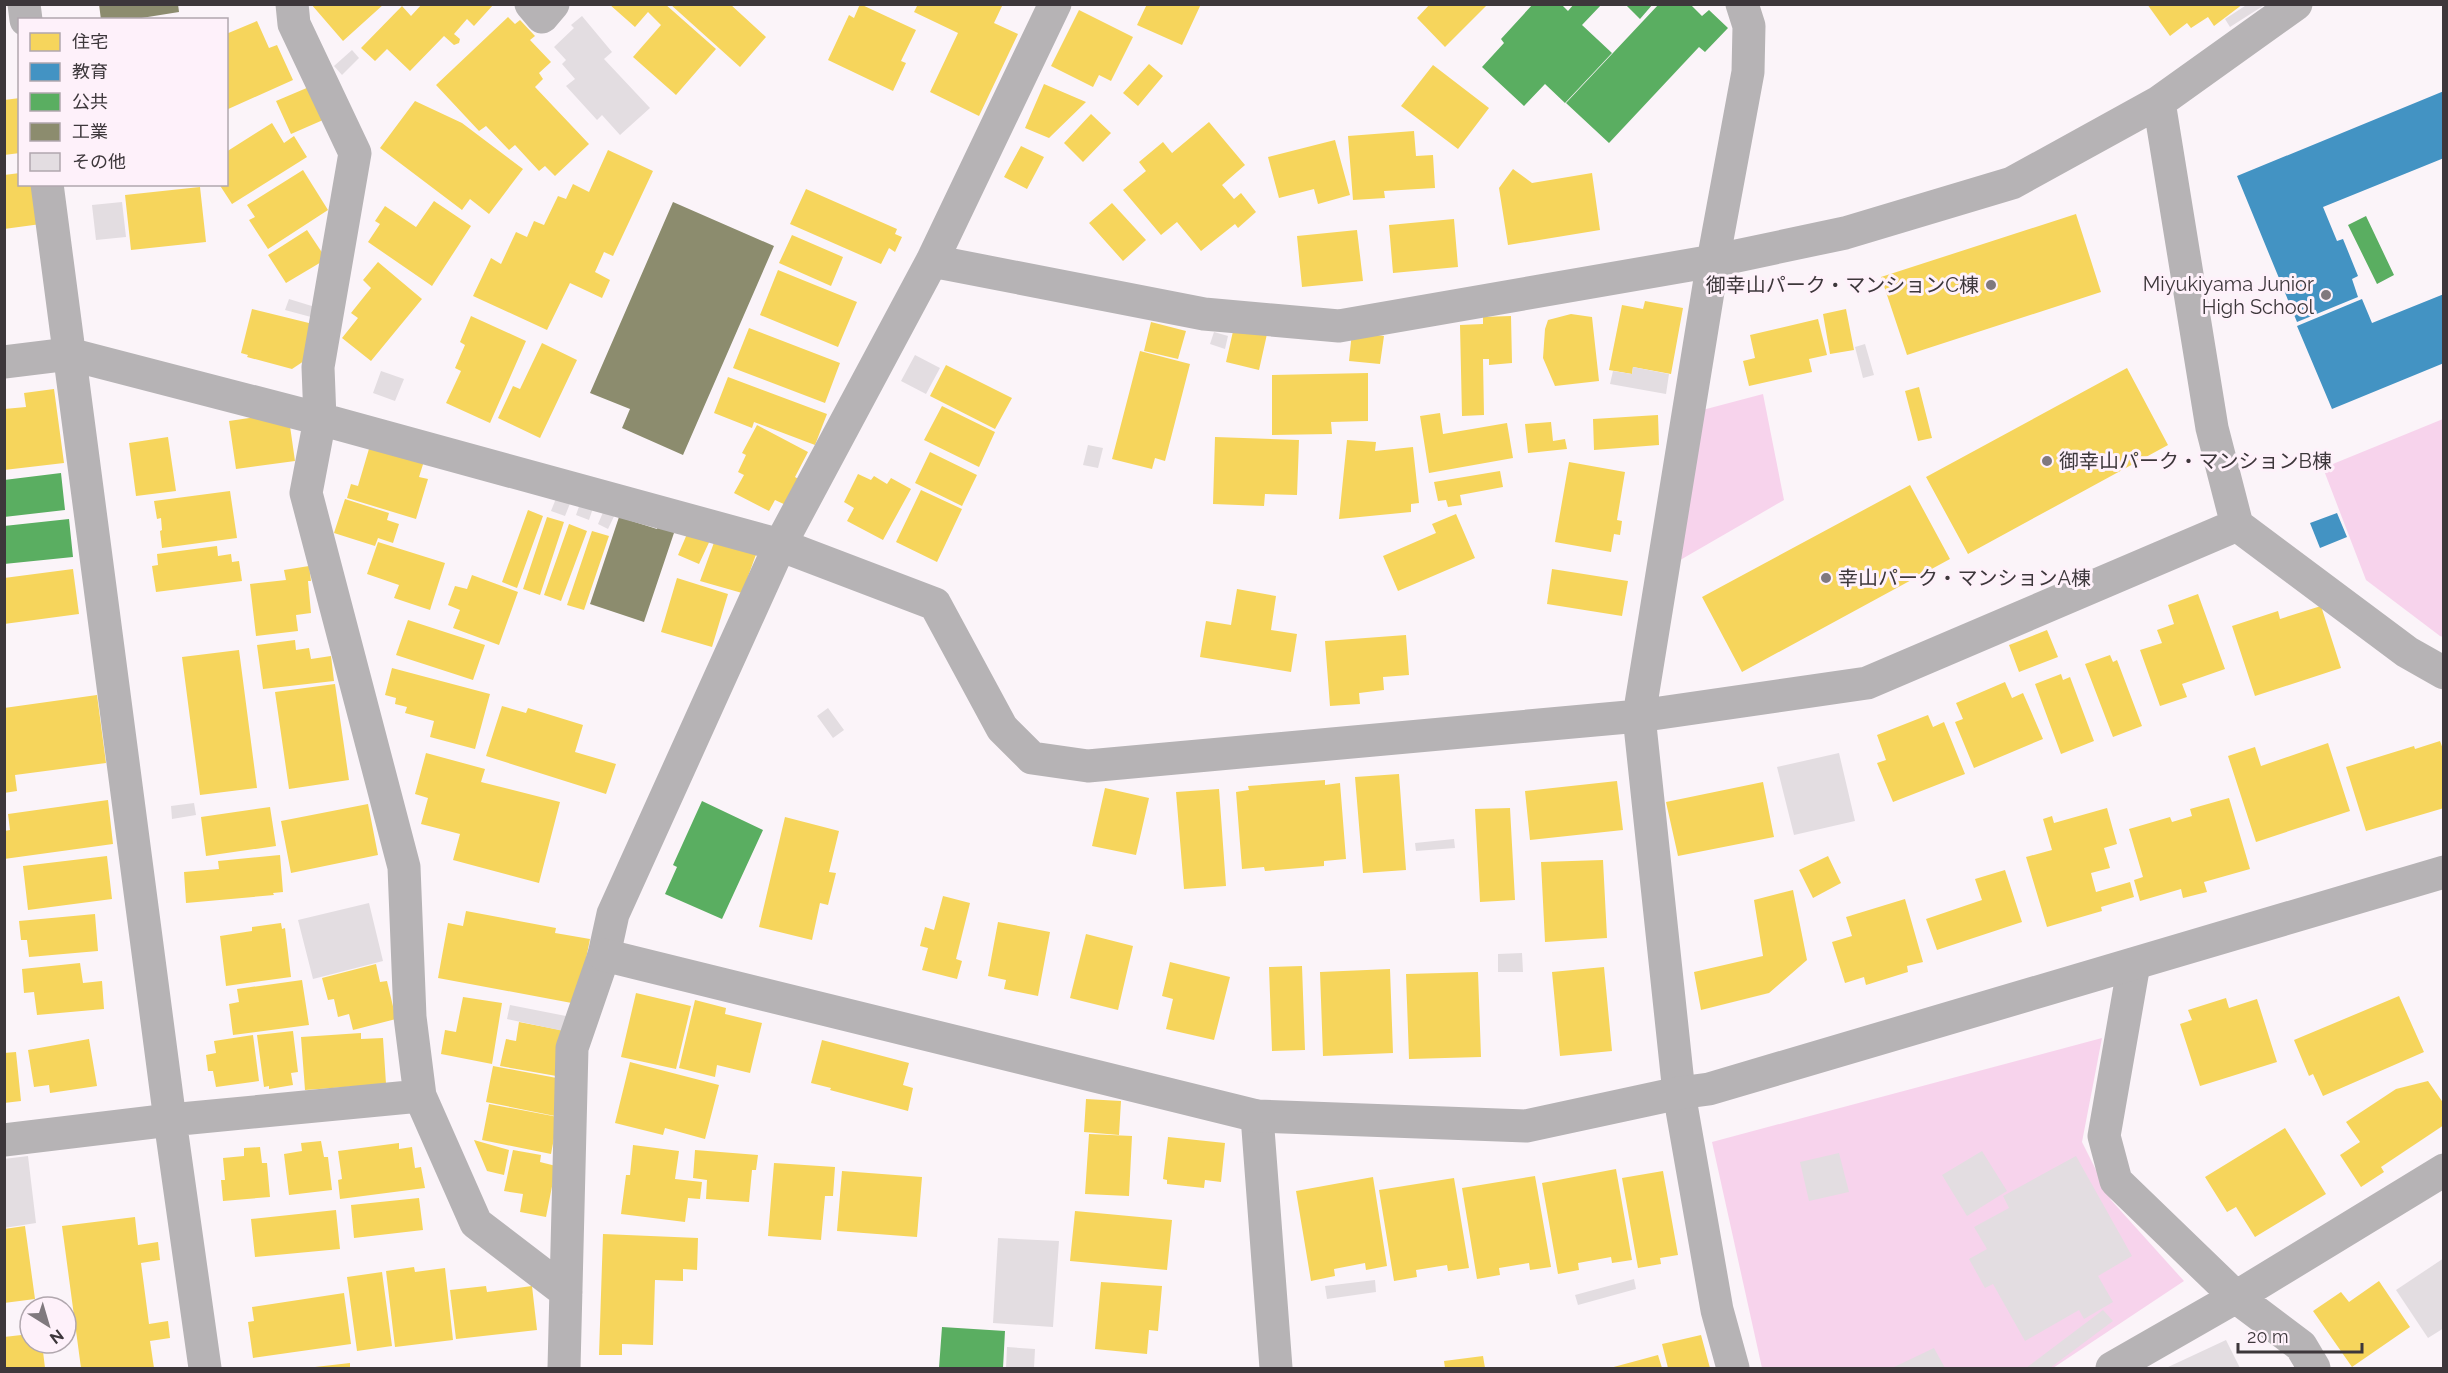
<svg xmlns="http://www.w3.org/2000/svg" width="2448" height="1373" font-family="Raleway,'Noto Sans JP',sans-serif">
<style>
.green{fill:#f7d3ec}
.homes{fill:#f6d55c}
.schools{fill:#4393c3}
.public{fill:#5aae61}
.industry{fill:#8c8c6e}
.building{fill:#e3dde1}
.lines{fill:none;stroke-linecap:round;stroke-linejoin:round}
.minor{stroke:#b6b3b5;stroke-width:33}
.tertiary{stroke:#b6b3b5;stroke-width:33}
.poi-dot{fill:#80797e;stroke:#fef1fa;stroke-width:2}
.labels{text-anchor:middle;stroke-width:6;stroke-linejoin:round;paint-order:stroke}
.poi-label{font-size:20px;fill:#3d373b;stroke:#fef1fa;text-anchor:end}
</style>
<rect width="100%" height="100%" fill="#fbf4f9"/>
<path class="green" d="M1763 394 1784 500 1675 563 1695 412Z
M2443 419V637L2440 636 2366 580 2323 468Z
M2102 1038 2082 1142 2111 1200 2184 1281 2053 1368H1762L1712 1142Z"/>
<path class="homes" d="M311 4H384L343 41Z
M422 4H494L474 26 467 19 454 34 460 39 459 43 454 45 444 36 410 71 387 49 375 61 361 48 402 6 411 16Z
M609 4H665L716 49 676 95 633 57 661 25 648 12 635 27Z
M670 4H730L766 37 740 67Z
M860 4 916 30 901 61 906 63 893 91 828 60 849 15 854 18Z
M918 4H1003L994 23 1018 34 979 116 930 92 958 33 914 12Z
M1147 4H1201L1182 45 1137 25Z
M1430 4H1488L1445 47 1417 18Z
M2147 4H2243L2214 26 2208 17 2191 28 2187 23 2170 36Z
M1079 10 1133 37 1111 81 1099 75 1093 87 1051 66Z
M508 17 515 24 520 20 535 36 530 40 551 62 539 73 543 79 535 87 589 144 555 176 545 166 539 171 515 145 509 150 486 126 479 131 436 85Z
M257 21 269 48 277 45 293 80 226 110V34Z
M1149 64 1163 76 1138 106 1123 93Z
M1433 65 1489 108 1458 149 1401 106Z
M1044 84 1086 102 1049 138 1025 128Z
M309 87 323 120 291 134 276 101Z
M20 98V153L4 155V100Z
M415 101 462 123 523 169 489 214 470 199 462 210 380 148Z
M1091 114 1111 133 1083 162 1064 143Z
M1209 122 1245 165 1222 185 1234 199 1241 193 1256 212 1238 228 1235 224 1201 251 1177 222 1161 235 1123 190 1146 171 1139 162 1163 142 1172 153Z
M272 123 284 143 294 136 307 157 232 204 219 184H226V152Z
M1414 131 1416 156 1433 155 1435 188 1384 191 1385 198 1353 200 1348 136Z
M1335 140 1350 195 1318 204 1314 189 1279 198 1268 157Z
M1021 146 1044 157 1027 189 1004 177Z
M608 150 653 171 613 256 604 252 595 272 610 280 602 298 570 283 547 330 473 296 491 258 501 264 516 232 527 237 534 221 544 225 558 196 566 199 573 184 589 192Z
M1513 169 1532 183 1592 173 1600 230 1508 245 1499 188Z
M303 170 328 210 268 249 249 220 255 217 247 205Z
M20 173V184H36L41 224 4 229V175Z
M200 187 206 242 131 250 125 195Z
M806 189 897 229 895 234 902 237 895 252 889 248 881 264 790 224Z
M434 201 471 226 432 286 368 242 380 224 375 221 385 206 416 227Z
M1112 203 1146 240 1123 261 1089 223Z
M2076 214 2101 292 1907 355 1881 277Z
M1454 219 1458 267 1393 273 1389 225Z
M307 230 325 257 323 261 286 283 268 255Z
M1357 230 1363 281 1302 287 1297 236Z
M792 235 843 257 831 286 779 263Z
M378 262 422 299 371 361 342 338 358 318 351 313 371 288 363 280Z
M778 270 857 302 838 347 760 315Z
M1645 301 1683 308 1671 374 1633 367 1632 374 1609 370 1622 305 1643 309Z
M252 309 313 324 304 361 292 369 247 357 248 355 241 353Z
M1846 309 1854 350 1830 354 1823 314Z
M1571 314 1592 317 1599 381 1555 386 1543 358 1545 329 1548 320Z
M471 316 526 341 490 423 446 403 461 371 455 368 465 345 460 342Z
M1511 316 1512 363 1489 365V359H1483L1484 415 1462 416 1460 325 1483 324V317Z
M1818 319 1827 355 1809 359 1812 372 1749 386 1743 361 1755 358 1750 335Z
M1151 322 1186 331 1178 359 1144 351Z
M1234 327 1267 334 1259 370 1226 362Z
M749 328 840 363 825 403 733 368Z
M1352 332 1384 336 1380 364 1349 361Z
M542 343 577 360 540 438 498 418 513 386 520 389Z
M1140 351 1190 364 1165 461 1155 458 1152 469 1112 459Z
M946 365 1012 398 995 429 930 396Z
M2127 368 2168 445 1968 554 1926 477Z
M1368 373V421L1331 422 1332 434 1272 435V375Z
M728 377 827 414 815 445 754 422 752 428 714 413Z
M1919 387 1932 438 1918 441 1905 391Z
M54 389 64 463 4 470V409L26 407 24 393Z
M942 406 995 432 979 467 924 440Z
M288 412 295 461 236 469 229 421Z
M1440 413 1443 434 1507 423 1513 458 1429 473 1420 416Z
M1658 415 1659 445 1594 450 1593 419Z
M1551 422 1553 441 1565 439 1567 449 1528 453 1525 424Z
M757 425 808 452 795 477 802 481 788 506 775 500 769 511 734 493 744 475 738 472 746 455 742 453Z
M168 437 176 491 136 496 129 443Z
M1215 437 1299 440 1297 495 1265 494 1264 506 1213 504Z
M1347 440 1376 442 1375 451 1413 447 1419 503 1411 504V512L1339 519Z
M371 442 425 458 419 477 428 479 416 519 347 498 351 484 358 486Z
M930 452 977 475 962 506 915 483Z
M1569 462 1625 472 1617 520 1622 521 1620 535 1614 534 1611 552 1555 542Z
M1500 471 1503 487 1460 495 1462 505 1448 507 1446 500 1438 501 1434 482Z
M858 474 871 480 874 476 887 484 891 478 911 489 883 540 847 521 854 508 844 502Z
M1910 485 1950 559 1742 672 1702 597Z
M921 490 962 509 937 562 896 542Z
M230 491 237 538 162 548 160 531 162 530 161 518 157 519 154 501Z
M345 499 389 513 387 520 399 524 393 543 378 538 375 546 334 533Z
M528 510 543 516 517 588 502 582Z
M1456 514 1475 558 1398 591 1383 556 1436 533 1432 524Z
M547 517 564 522 540 595 523 589Z
M569 524 587 531 561 601 544 595Z
M690 527 712 536 699 564 678 555Z
M592 531 609 536 584 610 567 605Z
M716 537 758 549 742 593 700 581Z
M378 542 445 563 430 610 394 598 399 585 367 574Z
M217 546 218 556 231 554 232 562 239 561 242 581 156 592 152 566 158 565 157 554Z
M309 566 311 581H308L311 613 296 615 298 631 256 636 250 584 286 580 284 570Z
M73 569 79 614 4 624V578Z
M1552 569 1628 581 1622 616 1547 604Z
M472 575 518 592 499 645 453 628 460 610 448 605 455 586 467 589Z
M677 578 728 594 712 647 661 632Z
M1237 589 1276 596 1271 630 1297 634 1291 672 1200 657 1206 621 1231 625Z
M2198 594 2225 669 2182 684 2187 697 2160 706 2140 650 2162 643 2157 630 2174 624 2168 605Z
M2321 606 2341 668 2255 696 2232 626 2278 611 2280 619Z
M408 620 485 645 473 680 396 655Z
M2047 630 2058 657 2019 672 2009 645Z
M1406 635 1409 675 1383 677 1384 690 1359 693 1360 704 1330 706 1325 641Z
M295 640 296 650 309 648 311 659 331 656 334 681 263 689 257 645Z
M239 650 257 788 200 795 182 657Z
M2110 655 2113 662 2117 660 2142 726 2113 737 2085 664Z
M392 668 490 694 475 749 430 737 434 721 405 713 407 707 395 704 396 698 385 695Z
M2061 674 2063 680 2070 677 2094 741 2061 754 2035 684Z
M2005 682 2012 698 2023 693 2043 739 1974 768 1955 722 1963 719 1956 703Z
M335 684 349 780 289 789 275 692Z
M97 695 106 763 15 775 17 791 4 793V708Z
M502 706 526 713 528 708 583 725 575 752 616 764 606 794 486 756Z
M1928 715 1933 727 1944 722 1965 774 1893 802 1877 763 1886 760 1877 735Z
M2440 741 2444 752V808L2366 831 2346 767 2414 746 2415 749Z
M2328 743 2350 811 2256 842 2228 756 2255 747 2261 766Z
M426 753 485 769 481 782 560 802 539 883 453 860 460 834 421 824 428 798 415 794Z
M1399 774 1406 870 1363 873 1355 777Z
M1325 780V785L1340 783 1346 859 1324 861V866L1265 871 1264 867 1242 869 1236 792 1249 790 1248 786Z
M1617 781 1623 830 1530 840 1525 791Z
M1763 782 1774 837 1678 856 1666 802Z
M1105 788 1149 798 1136 855 1092 846Z
M1219 789 1226 886 1184 889 1176 792Z
M2229 798 2250 869 2204 882 2207 892 2183 898 2181 889 2140 901 2134 880 2143 877 2129 829 2170 817 2172 822 2192 816 2190 809Z
M108 800 113 844 4 859V831L10 830 8 814Z
M368 804 378 855 291 873 281 821Z
M270 807 276 846 206 856 201 817Z
M1510 808 1515 900 1480 902 1475 809Z
M2107 808 2117 844 2104 848 2110 868 2091 873 2096 892 2130 882 2134 897 2101 907 2102 911 2047 927 2026 857 2052 850 2043 819 2052 816 2054 823Z
M785 817 839 831 829 872 836 873 828 905 820 903 812 940 759 927Z
M280 855 283 892 273 893 274 895 186 903 184 872 219 869 218 861Z
M107 856 112 899 28 910 23 866Z
M1828 856 1841 883 1813 898 1799 870Z
M1603 860 1607 938 1545 942 1541 862Z
M2005 870 2022 922 1937 950 1926 919 1982 900 1975 879Z
M1793 890 1807 960 1769 993 1701 1010 1694 972 1763 956 1754 900Z
M943 896 970 903 956 959 962 961 957 979 922 970 928 948 920 946 925 927 934 930Z
M1905 899 1923 962 1907 966 1908 972 1866 985 1864 977 1845 983 1832 942 1852 936 1846 917Z
M466 911 556 928 555 933 590 939 577 1004 438 978 448 923 463 926Z
M95 914 98 951 29 957 27 940H21L19 921Z
M998 922 1050 932 1038 996 1004 989 1006 980 988 976Z
M281 923 282 929 285 928 291 977 226 986 220 936 252 931V927Z
M1086 934 1133 946 1118 1010 1070 998Z
M1170 962 1230 977 1214 1040 1166 1029 1173 999 1162 996Z
M80 963 83 983 102 981 104 1009 37 1015 34 992 24 993 22 969Z
M376 964 380 982 387 981 396 1019 353 1030 349 1014 338 1017 334 999 328 1000 322 978Z
M1302 966 1305 1050 1272 1051 1269 967Z
M1604 967 1612 1051 1560 1056 1552 972Z
M1390 969 1393 1053 1323 1056 1320 972Z
M1478 972 1481 1057 1409 1059 1406 974Z
M302 980 309 1025 233 1035 229 1004 239 1002 237 989Z
M636 993 691 1006 676 1069 621 1057Z
M2399 996 2424 1052 2323 1096 2313 1074 2309 1076 2294 1040Z
M463 997 502 1003 492 1064 441 1054 445 1030 456 1032Z
M2226 998 2229 1008 2257 999 2277 1062 2200 1086 2180 1024 2192 1020 2188 1010Z
M695 1000 726 1008 725 1014 762 1023 750 1073 717 1065 715 1077 679 1068Z
M519 1022 571 1032 562 1077 500 1066 506 1039 516 1041Z
M293 1031 298 1072 291 1073 293 1085 269 1089V1086L264 1087 257 1035Z
M361 1033V1039L383 1038 386 1084 305 1090 301 1037Z
M253 1035 259 1081 216 1087 213 1071H208L206 1055 216 1053 214 1041Z
M89 1039 97 1086 50 1093 49 1085 34 1087 28 1050Z
M822 1040 909 1063 903 1085 913 1088 908 1111 830 1090 831 1088 811 1083Z
M16 1052 21 1101 4 1103V1053Z
M630 1062 719 1085 705 1139 665 1128 663 1135 615 1123Z
M493 1066 562 1079 555 1116 486 1102Z
M2428 1081 2444 1104V1125L2381 1167 2384 1172 2361 1187 2340 1155 2360 1142 2346 1122 2396 1089Z
M1086 1099 1121 1101 1119 1135 1084 1132Z
M489 1104 558 1117 551 1154 482 1140Z
M2285 1128 2326 1194 2255 1237 2236 1207 2227 1212 2205 1177Z
M1089 1134 1132 1136 1129 1196 1085 1194Z
M1168 1137 1225 1143 1221 1182 1205 1180 1204 1188 1167 1184V1180L1163 1179Z
M474 1140 509 1150 504 1175 487 1171Z
M321 1141 324 1157H328L332 1190 289 1195 284 1154 302 1151 301 1143Z
M399 1143V1149L412 1147 415 1168 421 1167 425 1188 340 1199 338 1180 342 1179 338 1151Z
M633 1145 679 1151 675 1179 702 1182 700 1199 688 1198 685 1222 621 1214 626 1175H630Z
M260 1147 262 1163H267L270 1197 223 1201 221 1180H225L223 1158 244 1156V1148Z
M513 1150 541 1155 540 1162 556 1166 546 1217 520 1212 523 1194 504 1191Z
M695 1150 758 1155 756 1170H752L749 1202 706 1199 707 1180 693 1178Z
M774 1163 835 1167 833 1196H825L821 1240 768 1236Z
M1616 1169 1632 1260 1612 1263 1611 1257 1578 1263 1579 1270 1558 1274 1542 1183Z
M842 1171 922 1177 917 1237 837 1231Z
M1663 1171 1678 1255 1660 1258 1661 1264 1638 1268 1622 1178Z
M1535 1176 1551 1267 1530 1270 1529 1263 1499 1268 1500 1275 1477 1279 1462 1188Z
M1373 1177 1387 1266 1366 1270 1365 1263 1334 1269 1335 1276 1311 1281 1296 1191Z
M1454 1178 1469 1268 1448 1271 1447 1265 1416 1270 1417 1277 1394 1281 1379 1190Z
M419 1198 423 1230 354 1238 351 1205Z
M336 1210 340 1249 255 1257 251 1219Z
M1075 1211 1172 1220 1167 1270 1070 1261Z
M135 1217 138 1245 158 1242 160 1260 141 1263 149 1324 168 1321 170 1338 150 1341 154 1368H81L62 1226Z
M25 1226 35 1299 4 1303V1229Z
M603 1234 698 1238 697 1270 683 1269V1281L655 1280 653 1345 622 1344V1355H599Z
M414 1267 415 1272 445 1268 453 1340 395 1347 386 1271Z
M382 1272 392 1346 357 1351 347 1277Z
M2379 1281 2410 1327 2352 1367 2313 1311 2341 1292 2349 1302Z
M1101 1282 1162 1286 1158 1331 1149 1330 1147 1354 1095 1349Z
M486 1286 487 1292 532 1286 537 1330 456 1339 450 1290Z
M344 1293 351 1344 253 1358 248 1322 254 1321 252 1307Z
M30 1334V1343H42L45 1368H4V1337Z
M1701 1335 1710 1368H1668L1662 1344Z
M1658 1355 1662 1368H1610Z
M1483 1356 1485 1368H1445L1444 1361Z
M350 1363V1368H315V1367Z"/>
<path class="schools" d="M2444 91V158L2323 207 2337 241 2343 239 2358 276 2352 279 2358 297 2297 322 2237 176Z
M2444 294V363L2332 409 2297 326 2362 299 2372 323Z
M2337 513 2347 537 2320 548 2310 523Z"/>
<path class="public" d="M1533 4H1561L1568 11 1574 4H1602L1582 25 1612 53 1565 103 1545 84 1524 106 1482 67 1504 43 1501 39Z
M1625 4H1653L1640 19Z
M1659 4H1690L1702 16 1709 10 1728 28 1705 52 1699 47 1609 143 1566 103Z
M2366 216 2394 275 2377 284 2348 225Z
M61 473 65 510 4 517V480Z
M69 519 73 557 4 564V526Z
M702 801 763 830 722 919 665 894 677 867 673 865Z
M942 1327 1005 1331 1003 1368H939Z"/>
<path class="industry" d="M99 4H178L179 12 129 20H101Z
M673 202 774 246 683 455 622 428 630 409 590 393Z
M619 517 657 529 660 518 677 524 644 622 590 604Z"/>
<path class="building" d="M2248 4H2266L2230 27 2225 19Z
M582 16 612 52 604 59 650 108 620 135 602 115 597 120 566 86 575 79 562 64 566 60 554 47 574 28 571 25Z
M352 50 359 58 342 75 334 66Z
M122 202 126 237 96 240 92 205Z
M289 299 315 307 311 317 285 310Z
M1214 332 1228 336 1225 349 1210 344Z
M1865 344 1874 375 1863 378 1855 347Z
M915 355 940 368 926 394 901 381Z
M1633 367 1669 374 1666 394 1610 384 1613 371 1632 374Z
M381 371 404 379 395 401 373 393Z
M1088 445 1103 448 1098 468 1083 465Z
M559 491 573 496 565 516 551 511Z
M582 498 595 502 589 520 576 515Z
M607 503 618 508 608 529 598 524Z
M828 708 844 730 833 738 817 716Z
M1839 753 1855 821 1794 835 1777 767Z
M194 803 196 815 172 819 171 806Z
M1454 839 1455 848 1416 851 1415 843Z
M369 903 383 961 313 979 298 920Z
M1522 953 1523 972H1498V954Z
M510 1005 571 1017 568 1032 507 1019Z
M1982 1151 2007 1191 1967 1216 1942 1175Z
M1839 1153 1849 1192 1809 1201 1800 1162Z
M28 1156 36 1223 4 1228V1159Z
M2076 1156 2132 1256 2098 1276 2113 1302 2084 1319 2079 1310 2025 1341 1993 1284 1985 1288 1969 1259 1987 1249 1974 1227 2009 1208 2003 1196Z
M998 1238 1059 1241 1053 1327 993 1323Z
M2444 1258V1328L2428 1338 2396 1290Z
M1634 1279 1636 1289 1578 1305 1575 1295Z
M1375 1280 1376 1292 1327 1299 1325 1286Z
M2103 1310 2113 1321 2050 1368H2026Z
M2226 1340 2240 1368H2166Z
M1007 1347 1035 1349 1034 1368H1006Z
M1934 1348 1945 1368H1892Z"/>
<g class="lines">
<path class="minor" d="M24 4 26 20
M292 4 294 24 355 153 318 367 320 419 306 493 404 867 410 1017 420 1096
M531 4 542 17 553 4
M2159 102 2212 428 2237 525 2407 652 2444 673
M47 184 170 1120 205 1368
M932 261 1204 314 1339 326 1713 261 1845 233 2012 183 2159 102 2296 4
M4 362 69 354 320 419 780 545 935 604 1002 728 1032 758 1088 766 1639 716 1867 683 2237 525
M2134 964 2104 1136 2116 1181 2236 1297 2301 1346 2314 1368
M1257 1116 1276 1368
M4 1140 170 1120 420 1096 476 1223 566 1292
M564 1368 572 1048 604 955 613 914 780 545 932 261 1055 4
M1733 1368 1717 1310 1679 1093 1639 716 1713 261 1748 72 1749 26 1742 4
M2112 1368 2236 1297 2444 1170"/>
<path class="tertiary" d="M604 955 1257 1116 1526 1126 1679 1093 1709 1089 2444 872"/>
</g>
<g class="poi-dot">
<circle cx="1991" cy="285" r="6"/>
<circle cx="2326" cy="295" r="6"/>
<circle cx="2047" cy="461" r="6"/>
<circle cx="1826" cy="578" r="6"/>
</g>
<g class="labels">
<g class="poi-label">
<text x="2314" y="291">Miyukiyama Junior<tspan x="2314" dy="23">High School</tspan></text>
<text x="1979" y="292">御幸山パーク・マンションC棟</text>
<text x="2059" y="468" text-anchor="start">御幸山パーク・マンションB棟</text>
<text x="1838" y="585" text-anchor="start">幸山パーク・マンションA棟</text>
</g>
</g>
<rect width="2448" height="1373" fill="none" stroke="#3d373b" stroke-width="12"/>
<rect x="18" y="18" width="210" height="168" fill="#fef1fa" stroke="#b1a7ae" stroke-width="1.5"/>
<rect x="30" y="33" width="30" height="18" fill="#f6d55c" stroke="#b1a7ae" stroke-width="1.5"/>
<text x="72" y="48" font-size="18" fill="#3d373b">住宅</text>
<rect x="30" y="63" width="30" height="18" fill="#4393c3" stroke="#b1a7ae" stroke-width="1.5"/>
<text x="72" y="78" font-size="18" fill="#3d373b">教育</text>
<rect x="30" y="93" width="30" height="18" fill="#5aae61" stroke="#b1a7ae" stroke-width="1.5"/>
<text x="72" y="108" font-size="18" fill="#3d373b">公共</text>
<rect x="30" y="123" width="30" height="18" fill="#8c8c6e" stroke="#b1a7ae" stroke-width="1.5"/>
<text x="72" y="138" font-size="18" fill="#3d373b">工業</text>
<rect x="30" y="153" width="30" height="18" fill="#e3dde1" stroke="#b1a7ae" stroke-width="1.5"/>
<text x="72" y="168" font-size="18" fill="#3d373b">その他</text>
<g transform="translate(48 1325) rotate(143)"><circle r="28" fill="#fef1fa" stroke="#b1a7ae" stroke-width="1.5"/>
<path d="M0-4.5L10 22L0 15L-10 22Z" fill="#80797e"/>
<text y="-9" font-size="16" font-weight="bold" text-anchor="middle" fill="#3d373b">N</text>
</g>
<path d="M2238 1343v9h124v-9" fill="none" stroke="#3d373b" stroke-width="3"/>
<text x="2247" y="1343" font-size="18" fill="#3d373b" stroke="#fef1fa" stroke-width="4.5" paint-order="stroke">20 m</text>
</svg>
